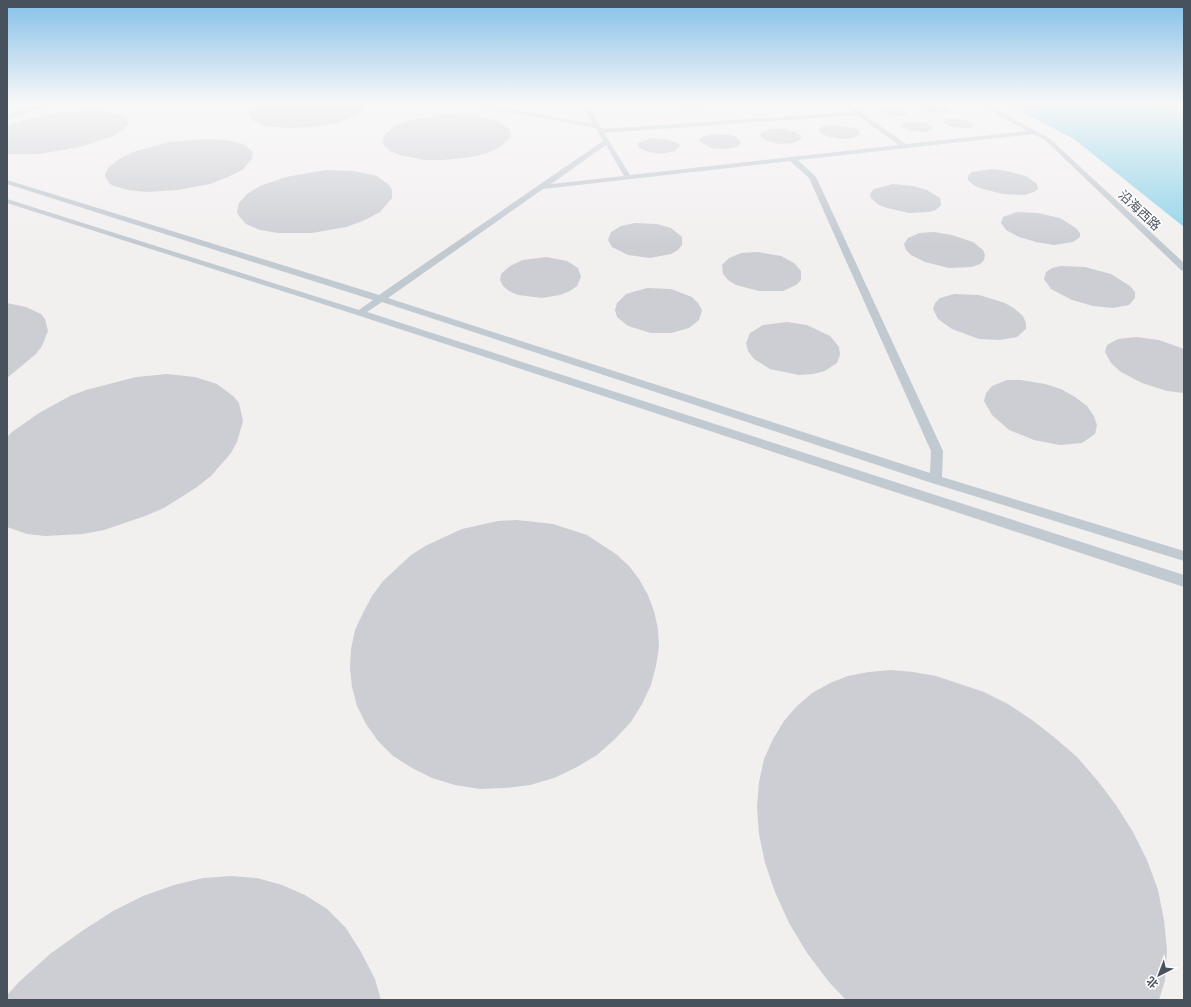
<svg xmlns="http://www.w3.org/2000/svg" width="1191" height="1007" font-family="Mulish,'Noto Sans SC',sans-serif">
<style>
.water{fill:#8fd2e8}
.building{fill:#ccced4}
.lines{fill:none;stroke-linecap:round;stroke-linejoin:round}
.lane{fill:#c1c9d1;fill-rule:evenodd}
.labels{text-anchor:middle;stroke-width:3;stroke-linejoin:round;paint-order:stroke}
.far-street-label{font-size:13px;fill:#48525c;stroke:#fff}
</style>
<rect width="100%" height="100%" fill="#f2efef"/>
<path class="water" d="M1007 104H1184V227L1074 139Z"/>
<path class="building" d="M256 104H369L363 112 340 122 314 127 288 128 265 126 251 120 248 113Z
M668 104H714L705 107 690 108Z
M923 104 942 105 950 109 943 113 929 112 920 108 921 105Z
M1155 104H1161L1184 116V119Z
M883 107 901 108 909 113 902 116 888 115 879 111 880 108Z
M98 110 122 115 127 119 128 124 123 130 113 136 80 147 38 154H7V126L27 119 54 113Z
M447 114 479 116 498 121 509 129 511 132 510 138 500 147 487 153 471 157 443 160H424L400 155 390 151 384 145 382 142 384 135 395 126 415 119Z
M950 118 965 120 974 125 971 128H963L953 127 943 123V120Z
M905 122 925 123 933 128 926 132 911 131 902 127V123Z
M835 125 854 128 858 130 860 135 853 138 840 139 827 136 819 132 818 130 823 126Z
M771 129H784L796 132 802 137 801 139 794 143 780 144 767 141 760 136 762 132Z
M711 134 730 135 736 137 741 142 737 147 725 149 711 148 699 141 702 137Z
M651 138 670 140 679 144 680 146 675 151 662 154 648 152 639 148 638 143Z
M207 139 224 140 243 144 253 152 252 159 242 170 228 177 210 184 178 190 146 192 128 190 114 186 110 184 105 177V174L109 167 119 159 133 152 169 142Z
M992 169 1007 171 1026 176 1037 184 1038 189 1034 192 1024 195 1003 194 983 189 975 186 968 180V176L972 172Z
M325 170 354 171 377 176 390 186 392 190V198L380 212 365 220 346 227 312 233H278L260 230 246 224 239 216 237 212 239 203 247 194 260 186 286 177Z
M893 184 913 186 927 190 940 198 941 205 936 210 929 212 909 213 887 208 879 205 871 198 870 194 874 189Z
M1017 212 1038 213 1060 218 1076 228 1080 233V237L1073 242 1054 245 1036 242 1019 237 1006 230 1001 223 1003 217Z
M635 223 657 224 671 228 682 237V245L678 250 671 254 650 258 628 255 612 247 608 240 611 232 621 226Z
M934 232 952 235 973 242 983 250 985 255 984 260 980 264 972 267 949 268 925 262 911 255 906 250 904 244 908 238 919 233Z
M758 252 781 256 794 263 801 271V280L796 285 783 291H759L736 285 728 280 723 274 722 265 729 258 741 253Z
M546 257 567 261 578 268 581 277 577 286 570 291 560 295 542 298 518 295 509 291 503 286 500 280 501 274 510 266 523 260Z
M1061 266 1085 267 1111 274 1130 286 1135 292V298L1129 305 1113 308 1093 306 1072 300 1051 289 1044 279 1046 272 1052 268Z
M647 288 671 289 692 297 698 303 702 310 699 320 689 328 671 333H651L628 326 617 317 615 310 617 303 626 294Z
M954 294 979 295 1005 303 1015 309 1023 316 1026 323V329L1017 337 1000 340 979 339 952 329 938 319 933 309 935 303 940 298Z
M7 303 26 307 41 314 45 319 48 331 42 346 36 354 7 378Z
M787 322 807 325 830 336 839 347 840 355 837 363 825 371 813 374 799 375 770 369 754 359 748 351 746 343 750 333 763 325Z
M1136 337 1159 340 1184 349V393L1167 391 1142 383 1121 372 1111 363 1105 352 1107 345 1118 339Z
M167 374 195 377 217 384 233 396 239 403 243 421 237 442 231 453 211 476 197 487 164 508 145 516 104 530 83 534 45 536 27 534 7 527V437L12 432 39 413 70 396 86 390 136 377Z
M1007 380H1021L1045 384 1061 389 1075 397 1087 406 1094 416 1097 425 1095 434 1082 443 1060 445 1034 440 1009 430 992 415 984 401 986 393 992 386Z
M517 520 553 524 587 535 616 554 629 566 639 579 648 595 654 611 658 629 659 647 656 666 651 685 642 704 631 722 615 739 597 755 577 767 554 778 530 785 505 788 480 789 455 785 432 778 412 768 393 756 378 741 366 724 357 706 352 687 350 668 351 649 355 630 363 613 372 596 383 581 411 555 427 545 462 529 498 521Z
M891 670 913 672 936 676 984 692 1008 704 1032 720 1054 737 1077 757 1097 780 1116 805 1133 832 1147 860 1158 890 1164 920 1167 950 1165 980 1159 1000H846L829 982 807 953 789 923 775 892 765 863 759 834 757 807 759 782 764 759 773 739 784 721 797 706 812 693 830 683 848 676 869 672Z
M231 876 257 878 282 885 305 895 327 909 346 928 361 952 375 979 381 1000H7V995L19 982 50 954 82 931 113 911 143 896 174 885 203 878Z"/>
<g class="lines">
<path class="lane" d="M7 104H13L7 107Z
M45 104H53L7 119V115Z
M468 104H479L593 124 581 104H587L602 129 853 112 843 104H849L906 144 1027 131 979 104H986L1049 138 1184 263V271L1181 270 1045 140 1033 134 798 160 816 177 943 451 942 477 1184 551V561L932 483 382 302 367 312 1184 575V587L357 315 7 203V199L359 310 373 300 7 184V180L379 295 603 141 596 128ZM857 115 899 145 630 175 604 133ZM606 145 624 176 551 184ZM790 161 809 178 931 451 930 473 388 298 543 189Z"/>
</g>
<linearGradient id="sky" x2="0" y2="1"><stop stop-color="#84c0e8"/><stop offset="0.42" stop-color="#f9f8f8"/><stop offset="1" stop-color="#f9f8f8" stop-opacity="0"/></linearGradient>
<rect width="1191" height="245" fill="url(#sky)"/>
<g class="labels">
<g class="far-street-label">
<text transform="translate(1140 210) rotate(43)" y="5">沿海西路</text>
</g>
</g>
<rect width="1191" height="1007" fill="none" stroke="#48525c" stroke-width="16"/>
<g transform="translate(1159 975) rotate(222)" stroke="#ffffff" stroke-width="3" paint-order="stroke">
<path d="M0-3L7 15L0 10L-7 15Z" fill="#48525c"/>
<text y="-6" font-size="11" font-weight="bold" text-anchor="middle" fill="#48525c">北</text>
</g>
</svg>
